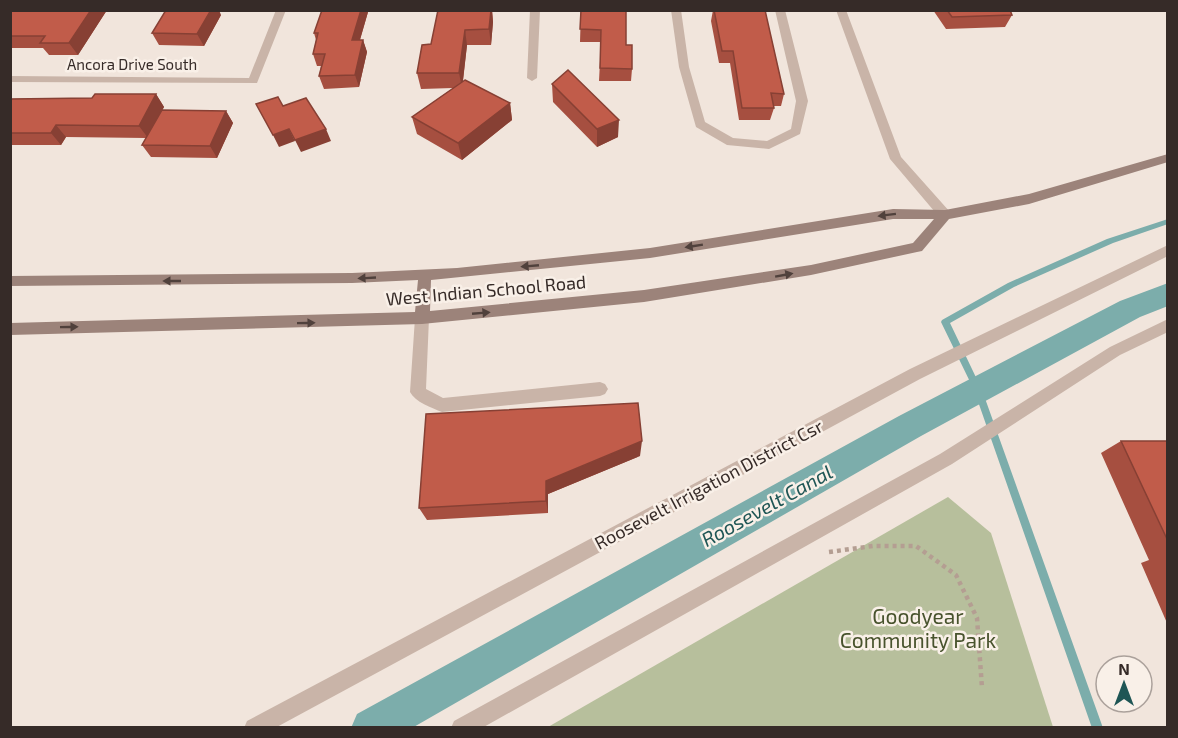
<svg xmlns="http://www.w3.org/2000/svg" width="1178" height="738" font-family="'Exo 2',sans-serif">
<style>
.green{fill:#b7bf9c}
.lines{fill:none;stroke-linecap:round;stroke-linejoin:round}
.stream{fill:#7cadab;fill-rule:evenodd}
.canal{fill:#7cadab;fill-rule:evenodd}
.path{stroke:#b49e92;stroke-width:4.5;stroke-dasharray:4 4;stroke-linecap:butt}
.lane{fill:#c9b4a8;fill-rule:evenodd}
.street{fill:#c9b4a8;fill-rule:evenodd}
.secondary{fill:#9c837a;fill-rule:evenodd}
.wall{fill:#a64f40}
.shaded-wall{fill:#874034}
.building{fill:#c15c4a;stroke:#874034;stroke-width:1.5}
.oneway{fill:#50413c}
.labels{text-anchor:middle;stroke-width:5;stroke-linejoin:round;paint-order:stroke}
.far-street-label{font-size:15px;fill:#362b28;stroke:#f9f0e8}
.street-label{font-size:18px;fill:#362b28;stroke:#f9f0e8}
.water-label{font-size:20px;font-style:italic;fill:#1f5655;stroke:#f9f0e8}
.near-park-label{font-size:21px;fill:#48532d;stroke:#f9f0e8}
</style>
<rect width="100%" height="100%" fill="#f1e5dc"/>
<path class="green" d="M948 497 991 533 1053 727H548Z"/>
<g class="lines">
<path class="stream" d="M1168 219V224L1113 243 1014 287 950 323 982 390 1103 728H1092L974 390 941 322 942 320 1008 283 1107 239Z"/>
<path class="canal" d="M1168 283V306L1140 317 921 436 412 728H351L357 714 899 416 1120 301Z"/>
<path class="path" d="M829 552 873 546H916L956 575 977 618 982 688"/>
<path class="lane" d="M671 10H681L689 67 705 122 733 138 767 141 791 129 796 101 775 10H785L808 101 800 134 769 149 727 145 696 127 679 67Z
M1168 245V256L920 379 275 728H244L247 721 910 369Z
M422 312 427 314 429 318 426 389 443 398 600 382 605 384 608 389 605 394 600 396 442 412C432 408 415 402 410 392L415 318 417 314Z
M1168 319V332L1120 355 952 464 482 728H451L454 721 940 454 1110 347Z"/>
<path class="street" d="M276 10H286L257 83 10 82V76L249 78Z
M530 10H540L537 78 532 81 527 78Z
M836 10H846L901 157 950 212 951 215 950 218H940L890 159Z"/>
<path class="secondary" d="M1168 154V162L1029 204 949 219 922 251 917 252 811 275 644 302 422 324 10 335V323L415 312 418 280 352 283 10 286V276L352 273 457 268 650 248 893 209 945 210 1029 194ZM893 219H934L913 243 811 265 644 290 430 311 431 280 650 258Z"/>
</g>
<path class="wall" d="M10 10H107L78 55H49L43 48H10Z
M438 10H492L493 22 491 45H467L463 81 510 103 512 120 462 160 417 134 412 117 453 88 421 89 417 73 431 44Z
M581 10 626 45 632 69 631 81H599L601 42H580Z
M713 10H765L784 94 781 106H773L774 108 770 120H739L730 63H719L711 21Z
M933 10H1010L1012 15 1005 27 946 29Z
M368 12 360 40H363L367 52 359 87 324 89 319 76 321 66H317L313 54 316 40 314 33Z
M221 15 204 46 159 45 152 33Z
M552 84 618 137 597 147 553 102Z
M156 94 164 107 162 110 226 111 233 123 217 158 151 157 142 145 146 138 66 137 61 145H10V99L92 98Z
M1121 441H1167V623L1141 563 1149 560 1101 453Z
M640 456 548 494V513L427 520 419 508Z"/>
<path class="shaded-wall" d="M91 10H107L78 55 69 43Z
M211 10H219L221 15 204 46 197 34Z
M361 10H367L368 12 356 53 352 40Z
M491 10H492L493 22 491 45 489 29Z
M465 30 467 45 462 88 459 73Z
M363 40 367 52 359 87 355 75Z
M156 94 164 107 148 138 139 126Z
M510 103 512 120 462 160 458 143Z
M226 111 233 123 217 158 210 146Z
M619 120 618 137 597 147V129Z
M56 125 66 137 61 145 51 133Z
M289 129 295 141 279 147 273 135Z
M326 129 331 141 301 152 295 140Z
M642 441 640 456 548 494V513L546 501V481Z"/>
<path class="building" d="M10 10H91L69 43H40L45 36H10Z
M166 10H211L197 34 152 33Z
M322 10H361L352 40H363L355 75 319 76 325 54H313L318 33H314Z
M438 10H491L489 29 465 30 459 73H417L422 45 431 44Z
M581 10H626V45H632V69L600 68 601 30 580 29Z
M714 10H765L784 94 771 93 774 108H742L733 51H722Z
M947 10H1010L1012 15 952 17Z
M568 70 619 120 597 129 552 84Z
M465 80 510 103 458 143 412 117Z
M95 94H156L139 126 56 125 51 133H10V99L92 98Z
M278 97 283 106 306 98 326 129 295 140 289 129 273 135 256 104Z
M162 110 226 111 210 146 142 145Z
M638 403 642 441 546 481V501L419 508 426 414Z
M1121 441H1167V539Z"/>
<defs><path id="oneway-solid" d="M-6-.8H1V-3.2L6.5 0L1 3.2V.8H-6Z" transform="scale(1.5)"/></defs>
<g class="oneway">
<use href="#oneway-solid" transform="translate(887 215) rotate(173)"/>
<use href="#oneway-solid" transform="translate(694 246) rotate(171)"/>
<use href="#oneway-solid" transform="translate(530 266) rotate(175)"/>
<use href="#oneway-solid" transform="translate(784 275) rotate(-10)"/>
<use href="#oneway-solid" transform="translate(367 278) rotate(177)"/>
<use href="#oneway-solid" transform="translate(172 281) rotate(180)"/>
<use href="#oneway-solid" transform="translate(481 313) rotate(-5)"/>
<use href="#oneway-solid" transform="translate(306 323) rotate(-1)"/>
<use href="#oneway-solid" transform="translate(69 327) rotate(-1)"/>
</g>
<g class="labels">
<g class="far-street-label">
<text x="132" y="70">Ancora Drive South</text>
</g>
<g class="street-label">
<text transform="translate(486 291) rotate(-5)" y="6">West Indian School Road</text>
<text transform="translate(709 485) rotate(-28)" y="6">Roosevelt Irrigation District Csr</text>
</g>
<g class="water-label">
<text transform="translate(767 506) rotate(-29)" y="7">Roosevelt Canal</text>
</g>
<g class="near-park-label">
<text x="918" y="624">Goodyear<tspan x="918" dy="24">Community Park</tspan></text>
</g>
</g>
<rect width="1178" height="738" fill="none" stroke="#362b28" stroke-width="24"/>
<g transform="translate(1124 684)"><circle r="28" fill="#f9f0e8" stroke="#aba19b" stroke-width="1.5"/>
<path d="M0-4.5L10 22L0 15L-10 22Z" fill="#1f5655"/>
<text y="-9" font-size="16" font-weight="bold" text-anchor="middle" fill="#362b28">N</text>
</g>
</svg>
